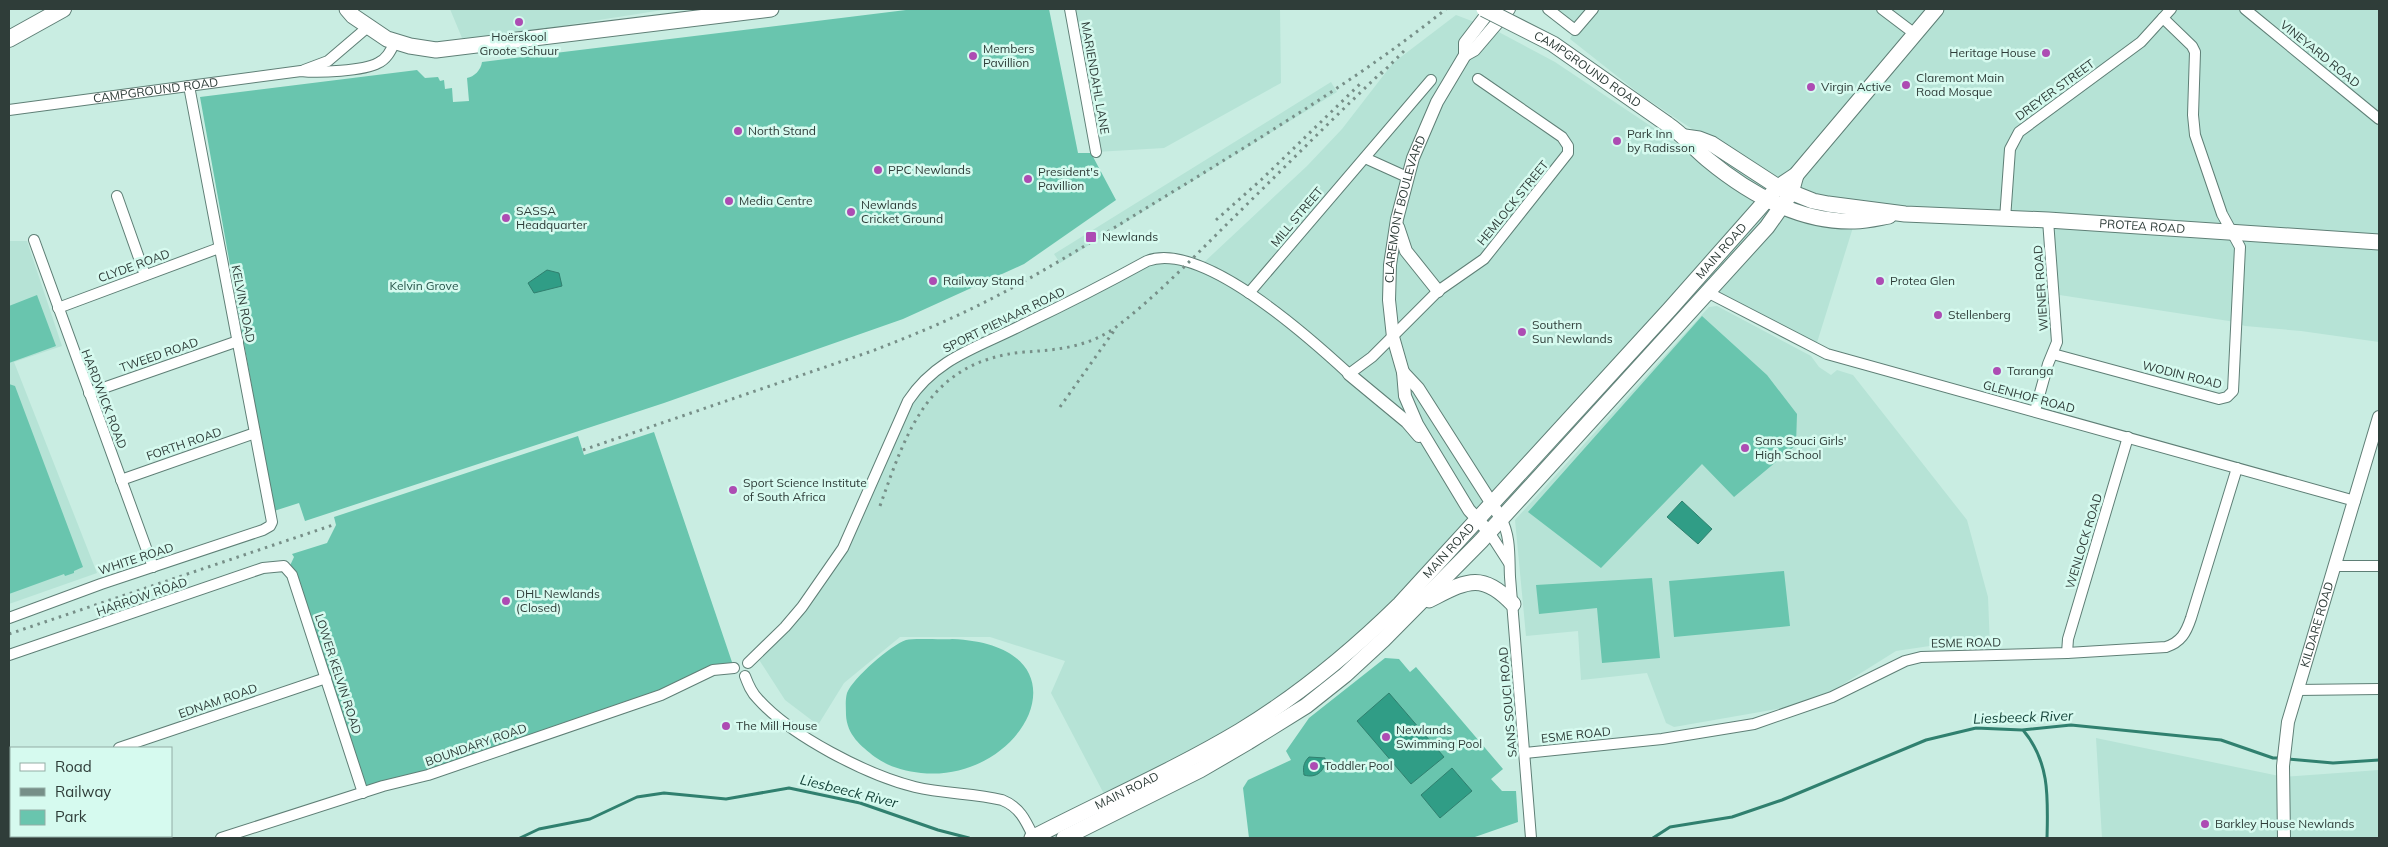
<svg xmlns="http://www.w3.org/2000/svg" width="2388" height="847" font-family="Mulish,sans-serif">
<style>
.built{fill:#b6e3d6}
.green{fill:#69c5ae}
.water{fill:#309d86;stroke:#30806f}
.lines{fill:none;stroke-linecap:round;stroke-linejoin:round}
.stream{stroke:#30806f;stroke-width:3}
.minor-casing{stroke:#5f7f76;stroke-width:12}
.tertiary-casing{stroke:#5f7f76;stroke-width:14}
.secondary-casing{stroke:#5f7f76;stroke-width:17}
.primary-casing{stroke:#5f7f76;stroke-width:18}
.minor{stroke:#fff;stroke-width:10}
.tertiary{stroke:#fff;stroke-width:12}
.secondary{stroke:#fff;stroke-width:15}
.primary{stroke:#fff;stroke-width:16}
.rail{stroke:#778f88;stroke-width:3;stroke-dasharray:2.5 5;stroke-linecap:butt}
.secondary-bridge-casing{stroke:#5f7f76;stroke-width:17;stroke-linecap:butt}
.secondary-bridge{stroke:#fff;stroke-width:15}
.poi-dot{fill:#ad4cb3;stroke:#d6faef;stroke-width:2}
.labels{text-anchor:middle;stroke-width:5;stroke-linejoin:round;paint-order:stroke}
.poi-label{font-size:12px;fill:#2f3d39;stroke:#d6faef;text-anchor:start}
.street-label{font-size:12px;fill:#2f3d39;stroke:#d6faef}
.park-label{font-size:12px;fill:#28554a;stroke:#d6faef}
.water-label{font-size:14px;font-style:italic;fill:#0f3e34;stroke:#d6faef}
</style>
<rect width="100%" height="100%" fill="#c9ede2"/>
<path class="built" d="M450 9H669L497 36 462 38Z
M1070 9H1280L1281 83 1164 148 1096 152Z
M1548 9H2379V342L2301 331 2245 326 2229 321 2053 294 2048 220 1972 217 1855 221 1815 349 1707 293 1345 675 1114 813 1051 693 1065 661 990 637H900L844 683 818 725 785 700 756 655 785 627 843 548 908 401 933 373 1147 261 1199 267 1307 166 1342 129 1393 63 1456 15 1493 29 1555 62 1679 145 1692 129 1641 95 1570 39 1574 30Z
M1331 82 1337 92 1060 263 1054 254Z
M9 241H27L62 346 14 362 97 573 9 604Z
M1717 306 1811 356 1819 367 1831 375 1837 370 1853 375 1967 520 1988 597 1990 647 1943 644 1896 651 1829 693 1794 706 1674 727 1666 723 1647 673 1581 680 1578 631 1526 636 1515 520 1709 307Z
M2096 738 2284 777 2379 770V838H2102Z"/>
<path class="green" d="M914 9H1049L1078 153H1091L1116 200 1024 264 903 319 664 403 305 521 299 503 274 511 200 97 417 70 425 78 438 77 440 81 444 80 445 89 452 88 453 102 469 101 467 78C474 77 481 70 482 62Z
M37 295 56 346 9 363V306Z
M1702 316 1767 375 1797 414 1796 445 1734 497 1702 464 1601 568 1528 512Z
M9 384 15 386 83 567 74 571V573L65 576 64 574 9 594Z
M654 432 734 668 713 670 661 695 363 793 288 570 294 557 292 554 327 543 336 525 334 517 578 436 584 455Z
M1784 571 1790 626 1674 637 1669 581Z
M1652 578 1660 658 1602 663 1597 608 1539 614 1536 585Z
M952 639C1096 645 1025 784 921 773 904 771 889 767 875 757 861 746 847 735 846 715 846 708 845 700 847 693 853 678 891 645 906 640 915 638 941 640 952 639Z
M1385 658 1399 659 1410 672 1416 667 1503 769 1491 779 1502 791H1516L1518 822 1472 838H1249L1243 788 1248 780 1291 760 1286 751 1309 718Z"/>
<path class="water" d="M547 270 559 273 562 286 534 293 528 283Z
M1682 501 1712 529 1698 544 1667 517Z
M1389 693 1444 757 1411 784 1357 721Z
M1309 757 1325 758C1326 770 1317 779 1304 775 1303 768 1303 763 1309 757Z
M1452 768 1472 791 1440 818 1421 795Z"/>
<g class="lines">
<path class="stream" d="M2023 730C2050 762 2048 798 2047 838
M2288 759 2333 763 2379 760
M520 838 539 829 590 819 637 797 664 793 726 799 789 788 860 803 938 830 969 838
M1653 838 1670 827 1732 817 1782 800 1926 740 1976 728 2022 730 2071 725 2221 740 2273 758H2281"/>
<defs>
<g id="minor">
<path d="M1070 9 1096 152"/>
<path d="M1548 9 1575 30 1593 9"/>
<path d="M1882 9 1915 34"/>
<path d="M2245 9 2379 119"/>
<path d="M304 70 328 61 369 26"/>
<path id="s1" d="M9 110 301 71C318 73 364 71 378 63 387 59 391 50 395 42"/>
<path d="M1365 158 1407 177"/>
<path d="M117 196 145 275"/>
<path d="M2005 219 2010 149 2019 132 2141 42 2171 9"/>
<path d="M34 240 153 567"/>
<path d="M1707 292 1827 354 2355 501"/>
<path d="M1249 293 1431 80"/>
<path d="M58 308 219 248"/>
<path d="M2053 354 2219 399 2227 397 2233 391 2240 247 2222 214 2195 135 2193 115 2195 52 2192 46 2163 18"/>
<path d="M89 393 238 341"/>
<path d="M2035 411 2048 364 2057 342 2048 220"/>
<path d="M121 480 255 433"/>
<path d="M1501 518C1511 537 1509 557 1510 577L1531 838"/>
<path d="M1489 532 1509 563"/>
<path d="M2335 566H2379"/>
<path d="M9 618 101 584 263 530 270 526 272 522 189 86"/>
<path d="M2067 653 2068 639 2128 437"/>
<path d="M9 655 263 568 284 566 292 575 363 793"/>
<path d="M748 663 785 627 802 607 843 548 908 401C937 357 980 347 1024 324 1066 304 1107 283 1147 261 1202 240 1311 339 1349 374L1372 357 1438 291 1484 259 1568 153V146L1562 137 1478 79"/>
<path d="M745 676C748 684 751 692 758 699 791 736 867 775 915 787 944 794 974 793 1002 800 1020 807 1026 821 1034 838"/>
<path d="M2297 690 2379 689"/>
<path d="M119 748 326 678"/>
<path d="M1525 753 1662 739 1754 724 1832 697 1905 661 1921 657 2067 653 2166 647C2181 642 2186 633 2191 618L2237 468"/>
<path d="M9 791 11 792"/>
<path d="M102 836 107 838"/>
<path d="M82 838 83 836"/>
<path d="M221 838 383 786 428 775 661 695 713 670 734 668"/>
</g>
<g id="tertiary">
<path d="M1465 55 1474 50 1509 9"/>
<path d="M1398 227 1406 251 1438 291"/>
<path d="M1403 372 1418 388 1501 518"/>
<path d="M1349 374 1407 422 1419 436"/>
<path id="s2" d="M1489 532 1469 510 1417 424 1405 396 1403 372 1393 337 1389 300 1390 265 1397 219 1413 158 1437 102 1465 55V43L1491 9"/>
<path id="s3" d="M2284 838 2283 766 2288 722 2379 417"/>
</g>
<g id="secondary">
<path d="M347 9 353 16 387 39 410 46 436 50 771 9"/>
<path d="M1667 124C1682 134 1693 147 1707 159 1748 193 1799 223 1855 221 1866 221 1878 218 1889 216"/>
<path id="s4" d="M1685 137 1699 139 1712 144 1778 187 1813 201 1828 204 1905 214 2048 220 2379 242"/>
<path d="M1429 600C1465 582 1481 570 1513 604"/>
<path id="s5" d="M1032 838C1101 802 1173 771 1240 731 1299 695 1351 652 1400 604L1670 309 1778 187 1796 175 1936 9"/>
<path d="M1064 838 1200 770 1248 742 1306 706 1345 675 1383 640 1481 541 1767 227 1791 193 1796 175"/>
</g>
<path id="primary" d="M9 39 63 9"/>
</defs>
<use href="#minor" class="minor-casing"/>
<use href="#tertiary" class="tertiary-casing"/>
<use href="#secondary" class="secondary-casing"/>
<use href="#primary" class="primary-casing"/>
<use href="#minor" class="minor"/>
<use href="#tertiary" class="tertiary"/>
<use href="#secondary" class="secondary"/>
<use href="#primary" class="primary"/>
<path class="rail" d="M1381 74 1406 49
M1216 220 1261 180 1360 84
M1060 407 1116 328
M583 450 872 351C911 336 950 320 987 301 1056 266 1122 222 1189 182 1277 127 1365 74 1446 9
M880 506C907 430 929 361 1024 352 1058 350 1091 347 1120 324 1156 296 1189 262 1222 229 1276 176 1330 121 1386 68
M9 634 336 524"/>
<defs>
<g id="secondary-bridge">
<path id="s6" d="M1484 9 1553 44 1667 124"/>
</g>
</defs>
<use href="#secondary-bridge" class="secondary-bridge-casing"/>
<use href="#secondary-bridge" class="secondary-bridge"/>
</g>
<g class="poi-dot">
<circle cx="519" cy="22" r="5"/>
<circle cx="2046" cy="53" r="5"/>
<circle cx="973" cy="56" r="5"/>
<circle cx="1906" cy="85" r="5"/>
<circle cx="1811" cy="87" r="5"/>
<circle cx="738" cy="131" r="5"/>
<circle cx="1617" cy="141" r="5"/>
<circle cx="878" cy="170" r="5"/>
<circle cx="1028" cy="179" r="5"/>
<circle cx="729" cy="201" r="5"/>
<circle cx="851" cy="212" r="5"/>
<circle cx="506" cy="218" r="5"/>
<rect x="1085" y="231" width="12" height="12" rx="2.5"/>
<circle cx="933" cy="281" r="5"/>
<circle cx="1880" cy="281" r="5"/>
<circle cx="1938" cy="315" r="5"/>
<circle cx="1522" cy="332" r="5"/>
<circle cx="1997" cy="371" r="5"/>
<circle cx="1745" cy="448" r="5"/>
<circle cx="733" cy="490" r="5"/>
<circle cx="506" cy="601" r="5"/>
<circle cx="726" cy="726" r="5"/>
<circle cx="1386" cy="737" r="5"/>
<circle cx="1314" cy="766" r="5"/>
<circle cx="2205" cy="824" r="5"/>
</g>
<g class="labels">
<g class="poi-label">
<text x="519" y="41" text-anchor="middle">Hoërskool<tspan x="519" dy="14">Groote Schuur</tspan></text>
<text x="983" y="53">Members<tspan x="983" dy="14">Pavillion</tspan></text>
<text x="2036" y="57" text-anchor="end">Heritage House</text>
<text x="1916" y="82">Claremont Main<tspan x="1916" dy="14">Road Mosque</tspan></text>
<text x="1821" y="91">Virgin Active</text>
<text x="748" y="135">North Stand</text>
<text x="1627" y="138">Park Inn<tspan x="1627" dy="14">by Radisson</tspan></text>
<text x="888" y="174">PPC Newlands</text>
<text x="1038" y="176">President's<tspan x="1038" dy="14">Pavillion</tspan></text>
<text x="739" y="205">Media Centre</text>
<text x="861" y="209">Newlands<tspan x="861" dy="14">Cricket Ground</tspan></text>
<text x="516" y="215">SASSA<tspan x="516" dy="14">Headquarter</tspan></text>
<text x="1102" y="241">Newlands</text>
<text x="943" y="285">Railway Stand</text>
<text x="1890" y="285">Protea Glen</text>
<text x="1948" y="319">Stellenberg</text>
<text x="1532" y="329">Southern<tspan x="1532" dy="14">Sun Newlands</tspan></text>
<text x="2007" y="375">Taranga</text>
<text x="1755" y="445">Sans Souci Girls'<tspan x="1755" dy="14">High School</tspan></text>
<text x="743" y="487">Sport Science Institute<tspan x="743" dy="14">of South Africa</tspan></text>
<text x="516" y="598">DHL Newlands<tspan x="516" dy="14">(Closed)</tspan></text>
<text x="736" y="730">The Mill House</text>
<text x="1396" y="734">Newlands<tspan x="1396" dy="14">Swimming Pool</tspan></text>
<text x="1324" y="770">Toddler Pool</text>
<text x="2215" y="828">Barkley House Newlands</text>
</g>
<g class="street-label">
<text transform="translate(2320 54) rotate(39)" y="4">VINEYARD ROAD</text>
<text dy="4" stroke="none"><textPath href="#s6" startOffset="120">CAMPGROUND ROAD</textPath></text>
<text transform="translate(1095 78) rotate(80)" y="4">MARIENDAHL LANE</text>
<text transform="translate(2055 90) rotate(-36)" y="4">DREYER STREET</text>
<text dy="4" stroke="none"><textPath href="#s1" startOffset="148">CAMPGROUND ROAD</textPath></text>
<text transform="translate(1513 203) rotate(-51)" y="4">HEMLOCK STREET</text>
<text dy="4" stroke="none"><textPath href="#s2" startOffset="351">CLAREMONT BOULEVARD</textPath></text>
<text transform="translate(1297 217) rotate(-50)" y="4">MILL STREET</text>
<text dy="4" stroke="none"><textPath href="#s4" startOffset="475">PROTEA ROAD</textPath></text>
<text dy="4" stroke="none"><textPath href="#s5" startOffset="916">MAIN ROAD</textPath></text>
<text transform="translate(134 266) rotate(-20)" y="4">CLYDE ROAD</text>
<text transform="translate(2041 288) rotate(-94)" y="4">WIENER ROAD</text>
<text transform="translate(243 304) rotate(79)" y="4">KELVIN ROAD</text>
<text transform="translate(1004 320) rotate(-26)" y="4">SPORT PIENAAR ROAD</text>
<text transform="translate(159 355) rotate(-19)" y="4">TWEED ROAD</text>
<text transform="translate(2182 375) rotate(14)" y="4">WODIN ROAD</text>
<text transform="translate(2029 397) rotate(15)" y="4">GLENHOF ROAD</text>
<text transform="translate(104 399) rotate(69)" y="4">HARDWICK ROAD</text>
<text transform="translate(184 444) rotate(-19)" y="4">FORTH ROAD</text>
<text transform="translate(2084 541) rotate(-73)" y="4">WENLOCK ROAD</text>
<text dy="4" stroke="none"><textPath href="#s5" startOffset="511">MAIN ROAD</textPath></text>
<text transform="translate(136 559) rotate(-18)" y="4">WHITE ROAD</text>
<text transform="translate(142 597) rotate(-19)" y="4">HARROW ROAD</text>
<text dy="4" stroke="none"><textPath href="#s3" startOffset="218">KILDARE ROAD</textPath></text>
<text transform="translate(1966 643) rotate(-1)" y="4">ESME ROAD</text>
<text transform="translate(338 674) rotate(72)" y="4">LOWER KELVIN ROAD</text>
<text transform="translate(218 701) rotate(-19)" y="4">EDNAM ROAD</text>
<text transform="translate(1508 702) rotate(-95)" y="4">SANS SOUCI ROAD</text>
<text transform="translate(1576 735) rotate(-6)" y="4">ESME ROAD</text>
<text transform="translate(476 745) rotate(-19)" y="4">BOUNDARY ROAD</text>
<text dy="4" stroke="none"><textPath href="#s5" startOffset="106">MAIN ROAD</textPath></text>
</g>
<g class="park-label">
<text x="424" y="290">Kelvin Grove</text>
</g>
<g class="water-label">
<text transform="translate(2023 717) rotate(-2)" y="5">Liesbeeck River</text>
<text transform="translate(849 791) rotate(14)" y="5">Liesbeeck River</text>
</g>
</g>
<rect width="2388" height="847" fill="none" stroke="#2f3d39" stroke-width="20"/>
<rect x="10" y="747" width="162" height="90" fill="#d6faef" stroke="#93aea6"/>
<rect x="20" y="763" width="25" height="8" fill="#ffffff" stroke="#93aea6"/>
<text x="55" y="772" font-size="15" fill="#2f3d39">Road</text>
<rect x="20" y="788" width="25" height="8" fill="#778f88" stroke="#93aea6"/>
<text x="55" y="797" font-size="15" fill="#2f3d39">Railway</text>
<rect x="20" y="810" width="25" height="15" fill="#69c5ae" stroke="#93aea6"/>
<text x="55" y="822" font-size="15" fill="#2f3d39">Park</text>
</svg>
